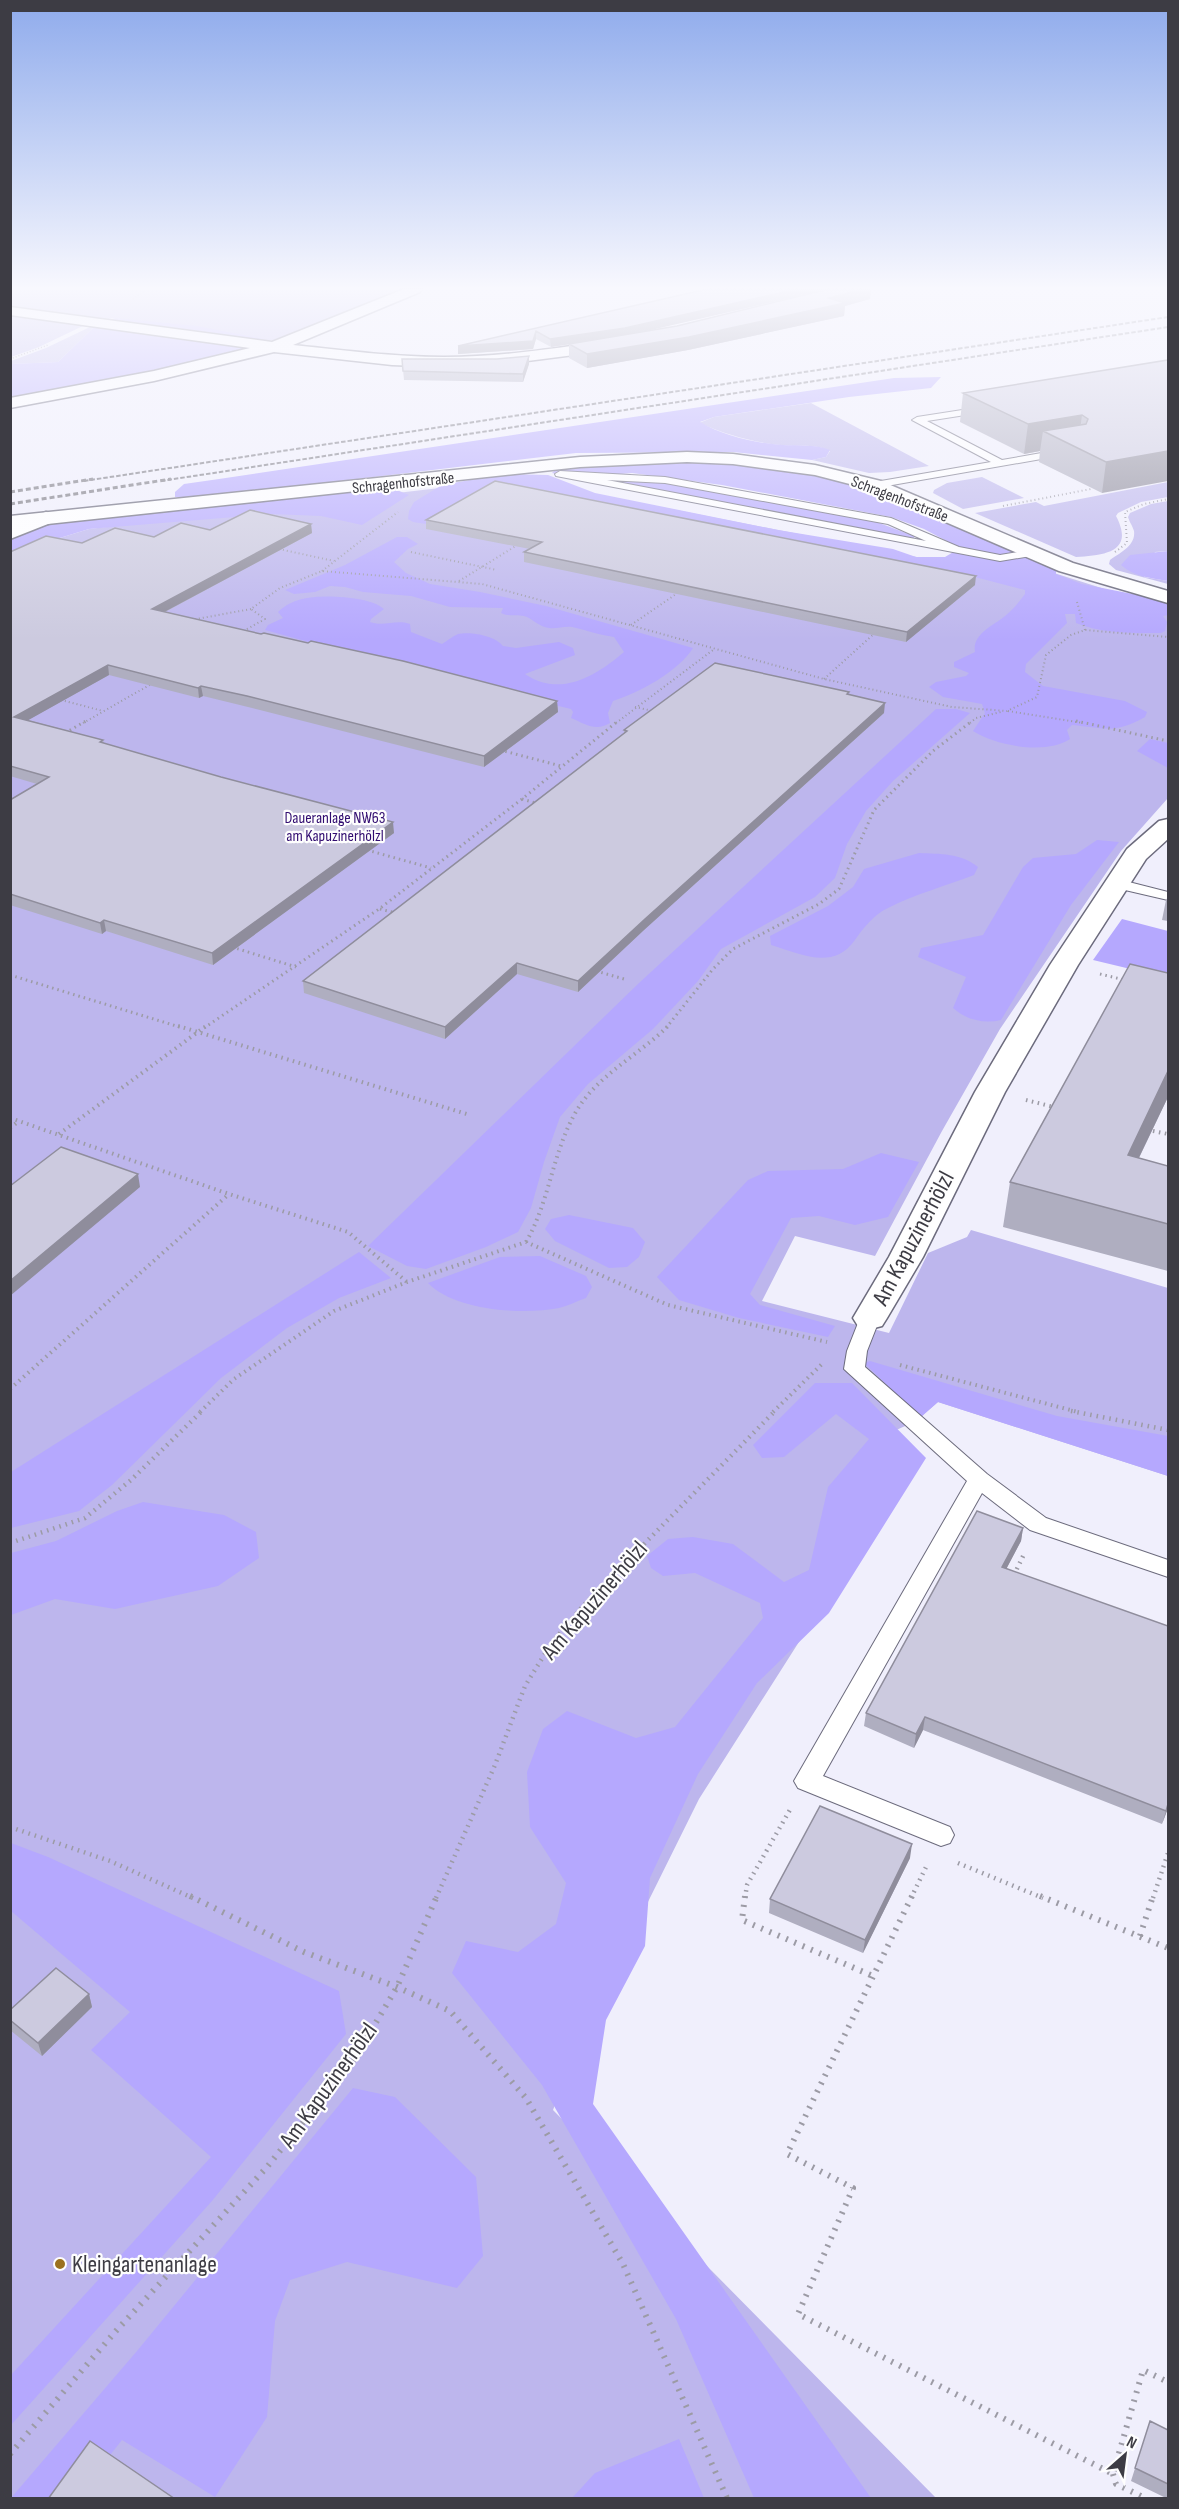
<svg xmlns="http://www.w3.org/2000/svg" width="1179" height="2509" font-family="'Sofia Sans Condensed',sans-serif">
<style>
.green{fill:#bdb6ed}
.forest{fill:#b5a8fe}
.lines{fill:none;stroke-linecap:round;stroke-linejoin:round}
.lane-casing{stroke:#6c6b7d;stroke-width:2}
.street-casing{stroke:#6c6b7d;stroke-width:3}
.secondary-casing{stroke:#6c6b7d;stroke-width:3}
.path-far5{stroke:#9c9ba5;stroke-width:1.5;stroke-dasharray:1 2;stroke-linecap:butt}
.path-far4{stroke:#9c9ba5;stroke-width:2;stroke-dasharray:1 3;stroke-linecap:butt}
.path-far3{stroke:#9c9ba5;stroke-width:3;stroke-dasharray:1.5 4;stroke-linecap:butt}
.path-far2{stroke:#9c9ba5;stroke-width:4;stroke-dasharray:1.5 4.5;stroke-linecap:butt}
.path-far1{stroke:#9c9ba5;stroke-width:4.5;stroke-dasharray:1.5 5;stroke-linecap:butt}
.path{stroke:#9c9ba5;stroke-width:6;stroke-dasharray:2 7;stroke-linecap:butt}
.lane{fill:#fff;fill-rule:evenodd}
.street{fill:#fff;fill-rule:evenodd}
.secondary{fill:#fff;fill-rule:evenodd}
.rail-far1{stroke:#7b7a83;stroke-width:2;stroke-dasharray:4.5 2;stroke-linecap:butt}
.rail{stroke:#7b7a83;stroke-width:3;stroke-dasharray:5 3;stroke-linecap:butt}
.wall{fill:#afaec0;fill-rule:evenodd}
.shaded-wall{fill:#8f8d9c}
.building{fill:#cccadf;stroke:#8f8d9c;stroke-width:1.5}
.poi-dot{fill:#9b711f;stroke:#fefefe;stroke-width:2}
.labels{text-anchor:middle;stroke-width:4.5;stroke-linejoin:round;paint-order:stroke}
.far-street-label{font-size:16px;fill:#3d3c44;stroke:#fefefe}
.far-park-label{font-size:16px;fill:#310c70;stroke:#fefefe}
.near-street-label{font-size:24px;fill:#3d3c44;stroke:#fefefe}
.near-poi-label{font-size:24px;fill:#3d3c44;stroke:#fefefe;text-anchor:start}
</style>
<rect width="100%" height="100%" fill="#f0effc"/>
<path class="green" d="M10 289H407C366 306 301 340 259 342L115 318 96 320 11 309Z
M11 314 87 324 39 347 11 357Z
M92 326H95L58 362 11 364V361L46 348Z
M811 403 929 466 890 472 869 473 812 460 826 457 830 451C815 443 797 447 780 445 751 442 725 434 699 423L714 417Z
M982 477 1024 498 963 509 933 493 934 490 947 483Z
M517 479 1030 579 1054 573 1111 591 1168 604V798L1121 851 1000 1029 942 1131 875 1256 795 1236 762 1301 889 1333 928 1253 967 1237 971 1230 1168 1288V1476L938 1402 916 1421 892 1432 916 1458 699 1799 579 2041 553 2110 936 2498H11V553L89 529Z
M1168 482V497L1141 502 1118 513 1116 516C1135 552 1105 555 1076 557L975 513 1036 502 1044 506Z
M1168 501V551L1155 552 1144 577 1168 581V584L1116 570 1109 564 1110 560C1119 553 1136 546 1134 531 1133 527 1129 521 1128 517L1130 513 1151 504Z"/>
<path class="forest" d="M115 318 197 326 264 339 245 351 150 373 11 399 10 364 58 362 95 326Z
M941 377 931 388 849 397 714 417 700 422C724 436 755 443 783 445 799 446 815 444 830 450L826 457 812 460 733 452 576 453 196 498 175 497V492L184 484 219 479 894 378Z
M676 460C737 464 798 466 857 484 919 503 978 537 1038 561L1056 570V574L1082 584 1168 601V615L1163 616 1167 622 1165 631 1161 633C1133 633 1103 634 1076 623L1075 614H1065L1067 623 1026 664 1025 672 1043 686 1125 701 1147 712 1145 717C1116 734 1104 728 1072 725L1067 730 1070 739C1047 755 996 746 973 731L985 713 982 704 943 697 929 687 936 682 966 676 969 673 954 667V662L975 652C972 634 993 626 1005 616 1013 610 1019 602 1025 594V590L971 576 426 524 413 522 408 519 409 511 414 502 442 485 503 474 548 475 595 493 778 530 893 549 916 557H945L955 551 956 546 924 529 891 517 722 485 632 473 573 478 552 473 556 469 632 461Z
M607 479 657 481 874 521 914 536V538L906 539 606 481Z
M392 488 409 495 362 525 321 516 272 514 89 529 11 553V540L44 526 81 519Z
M397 537H407L418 544 408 549 394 562 406 573 430 584 480 592 546 606 693 648C679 671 639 693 613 701L608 713 610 723C596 732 585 724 571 718L573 712 571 709 423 673 265 630 268 625 283 618 278 612C284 606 293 601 302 599 321 594 370 596 384 609L371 619 370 622C384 627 396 619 410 624L411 632 442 644C447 641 453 636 458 634 471 631 496 636 503 646L516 648 559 642 573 648 575 655 525 674C560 698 596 676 624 652L614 637C599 635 586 630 572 627 564 626 557 629 549 628 539 627 532 618 524 616 515 614 509 617 501 613L503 608 450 607 411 596 363 592 345 587 330 586 315 592 294 594 285 590 345 565Z
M1168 551V581C1152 578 1134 577 1121 565L1130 555Z
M936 709H956L970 713 893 781 866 811 847 844 835 878 815 897 721 949 698 981 653 1029 588 1084 560 1117 544 1162 531 1208 518 1232 486 1247 426 1269 407 1266 368 1246 639 983Z
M1150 739 1168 743V768L1137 751Z
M1097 840 1119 842 1071 905 1001 1020C984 1024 966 1020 953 1008L966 977 918 957 921 948 983 935 1023 867 1033 858 1076 854Z
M919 853C940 854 961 853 978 867L974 875C946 886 915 894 888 908 875 914 863 928 855 940 833 971 801 954 771 945L770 936 828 906 853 887 864 869Z
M1122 919 1168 931V978L1093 960Z
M881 1153 919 1162 888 1217 855 1225 819 1216 791 1218 750 1294 760 1305 835 1326 828 1337 739 1318 679 1300 657 1277 748 1180 768 1171 843 1169Z
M569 1215 633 1228 645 1242 639 1257 627 1267 609 1268 555 1241 545 1229 551 1219Z
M359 1252 391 1278 339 1298 287 1328 221 1378 112 1485 79 1511 11 1528V1472Z
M540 1256 586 1276 592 1287 586 1298C577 1301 568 1306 559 1308 523 1315 455 1311 428 1283L500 1257Z
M870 1361 1057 1416 1168 1436V1476L938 1402 921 1417 864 1363Z
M815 1383H852L926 1458 829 1613 757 1683 698 1774 650 1878 645 1946 606 2020 593 2104 871 2498H754L676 2319 542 2085 452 1973 466 1941 518 1952 556 1924 566 1883 530 1827 527 1772 543 1729 567 1711 636 1738 675 1727 763 1618 760 1603 695 1573 663 1576 651 1568 647 1556 668 1539 693 1537 733 1544 784 1582 809 1570 828 1487 869 1439 836 1414 784 1457 762 1458 753 1445Z
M143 1502 224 1515 256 1532 259 1558 218 1586 115 1609 55 1599 11 1615V1553L56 1541 117 1511Z
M11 1843 48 1857 339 1991 346 2034 212 2201 11 2425V2375L211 2157 91 2050 130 2012 11 1911Z
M353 2088 395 2097 476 2177 483 2256 457 2288 347 2262 290 2280 275 2321 267 2417 215 2497 122 2440 76 2498H11L137 2351Z
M679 2439 704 2498H572L595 2473Z"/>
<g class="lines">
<defs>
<path id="lane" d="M988 406 991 407V411L927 421 1002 460 1064 449 1069 452 1064 455 875 488 870 485 875 482 991 462 912 420 917 417Z
M560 471 665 477 891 518 959 547 1000 555 1031 550 1037 553 1031 556 1000 561 556 476 555 474ZM607 480 665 483 888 524 926 541Z
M1117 879 1168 892V900L1112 887 1109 884 1112 881Z
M870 1312 877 1313 880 1318 867 1351 865 1367 987 1474 1046 1518 1168 1560V1577L1030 1530 982 1493 823 1776 950 1827 954 1835 950 1843 941 1846 798 1788 794 1781 967 1481 844 1369 847 1351 860 1318 863 1313Z"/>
<path id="street" d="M404 289H422L420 292 293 345C343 350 394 357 444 357 501 357 557 348 613 340L621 345 613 350 496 365 444 367 392 365 274 352 154 381 10 408V398L154 371 250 348 10 315V307L272 342Z
M46 512 53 514 55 518 53 522 10 539V526Z
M1168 819V839L1146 859 1078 965 1005 1092 923 1257 887 1318 882 1326 870 1329 858 1326 853 1318 889 1257 975 1092 1050 965 1127 849 1159 821Z"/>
<path id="secondary" d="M687 452 733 454 815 465 881 481 1073 563 1168 591V603L1059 571 869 489 815 475 733 464 687 462 580 467 10 528V516L580 457Z"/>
</defs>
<use href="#lane" class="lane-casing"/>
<use href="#street" class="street-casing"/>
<use href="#secondary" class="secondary-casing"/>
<path class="path-far5" d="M133 299 147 289
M10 359 48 345"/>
<path class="path-far4" d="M1003 506 1091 489
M279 549 334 561
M411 552 497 570
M1115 552 1127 543 1125 512 1144 504 1168 499
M322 571 398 512
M459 581 519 544
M1077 602 1085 630
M191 620 251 609
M631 625 679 592
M240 633 265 619 251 609 280 588 322 571 482 584 824 679 952 707 1007 711 1037 697 1046 655 1071 635 1085 630 1168 637
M824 679 876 632
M61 700 103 711
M635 707 653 711
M1008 711 1083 723
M83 723 153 683
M616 723 713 650
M970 723 976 718 1001 712"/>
<path class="path-far3" d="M1076 721 1168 741
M65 733 86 721
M500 750 561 766
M522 799 539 804
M367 850 431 868
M380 909 396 913
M232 947 296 967
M596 971 624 979
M1100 974 1125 980
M10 975 183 1028
M204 1028 379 909 522 799 618 721
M666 1028 713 969 733 949 819 904 839 889 874 810 933 751 972 721"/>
<path class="path-far2" d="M178 1026 470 1115
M1026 1100 1054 1107
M10 1118 229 1194 348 1232 407 1282
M10 1128 19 1121
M1153 1131 1168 1134
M59 1134 206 1026
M526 1242C550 1201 552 1152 577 1110 599 1074 639 1055 668 1026
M900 1365 1078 1412
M10 1389 229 1194
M200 1412 234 1379 334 1311 407 1282 526 1242 668 1305 827 1342
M773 1412 822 1364"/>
<path class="path-far1" d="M1071 1411 1168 1430
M10 1543 85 1518 131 1480 202 1411
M1014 1575 1025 1552
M10 1827 110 1861 193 1898
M958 1863 1043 1898
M436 1898 495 1765 525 1686 551 1644 582 1607 775 1411
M745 1898 747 1885 791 1808
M911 1898 927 1865
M1153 1898 1168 1853"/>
<path class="path" d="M190 1896 304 1952 397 1987 450 2011 526 2098 623 2264 727 2498
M745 1896 742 1920 873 1976
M912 1896 787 2154 853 2188 798 2314 1113 2474 1143 2370 1168 2382
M1040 1896 1168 1948
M1140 1936 1153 1896
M10 2454 115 2332 267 2167 353 2061 397 1987 437 1896
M1113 2474 1116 2484 1145 2498"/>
<use href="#lane" class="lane"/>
<use href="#street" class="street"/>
<use href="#secondary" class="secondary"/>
<path class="rail-far1" d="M84 481 1168 317
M161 481 1168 327"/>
<path class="rail" d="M10 492 93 479
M10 504 171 479"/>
</g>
<path class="wall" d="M707 289H871L870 299 845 306 844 316 688 350 587 368 569 358V344L551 347 536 339 533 349 458 354V346ZM820 291 677 326 643 331Z
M529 356V364L523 382 404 380 402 359H497Z
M1168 360 1102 493 1039 462 1040 451 1024 454 960 422 963 393Z
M426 520 975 585 906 642 524 562V552L530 549 426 529Z
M311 524 312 533 165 612 557 701 558 712 484 767 248 707 203 696 199 698 109 675 28 720 103 740 104 744 394 833 213 965 106 931 102 934 10 905V800L37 784 10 776V552L82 543 154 537 210 530Z
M849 695 884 713 644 930 578 992 517 974 445 1039 304 993 303 981 624 733V730Z
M1168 897V921L1162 920 1166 900Z
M1168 973V1097L1139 1158 1168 1166V1271L1003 1227 1010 1182Z
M1023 1528 1021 1541 1006 1569 1168 1808 1162 1824 923 1730 914 1748 864 1726 866 1713Z
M910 1858 863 1953 769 1913 770 1899Z
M89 1994 92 2007 42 2056 10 2030V2010Z
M1150 2421 1168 2430V2499L1131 2481Z"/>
<path class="shaded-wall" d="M797 289H829L625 336 551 347 550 339Z
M863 289H871L870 299 845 306 844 316 688 350 587 368V354L829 298Z
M536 331V339L533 349 458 354V346Z
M529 356V364L523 382V374Z
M1082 415 1078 445 1043 431 1040 451 1024 454 1028 424Z
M1168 451V481L1102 493 1106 462Z
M311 524 312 533 153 618 152 609Z
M976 576 975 585 906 642 907 632Z
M108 665 109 675 16 727 14 717Z
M201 686 203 696 199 698 198 688Z
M557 701 558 712 484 767V756Z
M885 703 884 713 644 930 578 992V981L645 919Z
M393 822 394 833 213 965 212 953Z
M104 920 106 931 102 934 100 923Z
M517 963V974L445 1039V1027Z
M1168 1071V1097L1119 1199 1128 1155Z
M138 1174 140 1187 10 1296V1281Z
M1023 1528 1021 1541 1000 1581 1002 1567Z
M925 1717 923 1730 914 1748 916 1734Z
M1168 1804V1808L1162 1824 1166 1811Z
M912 1844 910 1858 863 1953 865 1940Z
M89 1994 92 2007 42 2056 38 2043Z"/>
<path class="building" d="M707 289H797L625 328 550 339 536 331 533 341 458 346Z
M829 289H863L829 298 845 303 689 337 587 354 569 344 677 326Z
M529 356 523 374 403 371 402 359H497Z
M1168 360V451L1106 462 1043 431 1086 424 1088 419 1082 415 1028 424 963 393Z
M495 481 976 576 907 632 524 552 542 542 426 520Z
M250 510 311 524 152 609 261 634 264 633 308 643 311 641 403 661 557 701 484 756 247 696 201 686 198 688 108 665 14 717 103 740 100 742 221 777 393 822 212 953 104 920 100 923 10 894V800L49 777 10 766V552L46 536 82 543 115 528 154 537 181 523 210 530Z
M715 663 849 692 847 694 885 703 645 919 578 981 517 963 445 1027 303 981 627 731 624 730Z
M1130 964 1168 973V1071L1128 1155 1168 1166V1224L1010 1182Z
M61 1147 138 1174 10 1281V1186Z
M977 1511 1023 1528 1002 1567 1168 1626V1804L1166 1811 925 1717 916 1734 866 1713Z
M820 1806 912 1844 865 1940 770 1899Z
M56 1968 89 1994 38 2043 10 2020V2010Z
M1150 2421 1168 2430V2484L1135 2468Z
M90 2441 175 2499H48Z"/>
<linearGradient id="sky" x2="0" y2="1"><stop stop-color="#8fabec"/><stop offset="0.45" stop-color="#f8f8fe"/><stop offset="1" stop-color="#f8f8fe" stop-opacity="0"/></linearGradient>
<rect width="1179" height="640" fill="url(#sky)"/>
<circle class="poi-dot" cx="60" cy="2264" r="6"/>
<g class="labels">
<g class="far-street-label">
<text transform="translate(403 482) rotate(-6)" y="6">Schragenhofstraße</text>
<text transform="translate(900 498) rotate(21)" y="6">Schragenhofstraße</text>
</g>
<g class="far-park-label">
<text x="335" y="823">Daueranlage NW63<tspan x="335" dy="18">am Kapuzinerhölzl</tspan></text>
</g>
<g class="near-street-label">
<text transform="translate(913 1238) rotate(-62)" y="8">Am Kapuzinerhölzl</text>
<text transform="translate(594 1600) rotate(-49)" y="8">Am Kapuzinerhölzl</text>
<text transform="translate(328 2085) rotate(-54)" y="8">Am Kapuzinerhölzl</text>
</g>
<g class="near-poi-label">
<text x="72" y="2272">Kleingartenanlage</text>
</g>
</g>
<rect width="1179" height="2509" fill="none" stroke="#3d3c44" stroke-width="24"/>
<g transform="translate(1125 2455) rotate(28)" stroke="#fefefe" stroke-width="4.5" paint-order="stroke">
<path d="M0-4.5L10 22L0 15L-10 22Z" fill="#3d3c44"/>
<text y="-9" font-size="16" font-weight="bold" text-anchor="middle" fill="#3d3c44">N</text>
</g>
</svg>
